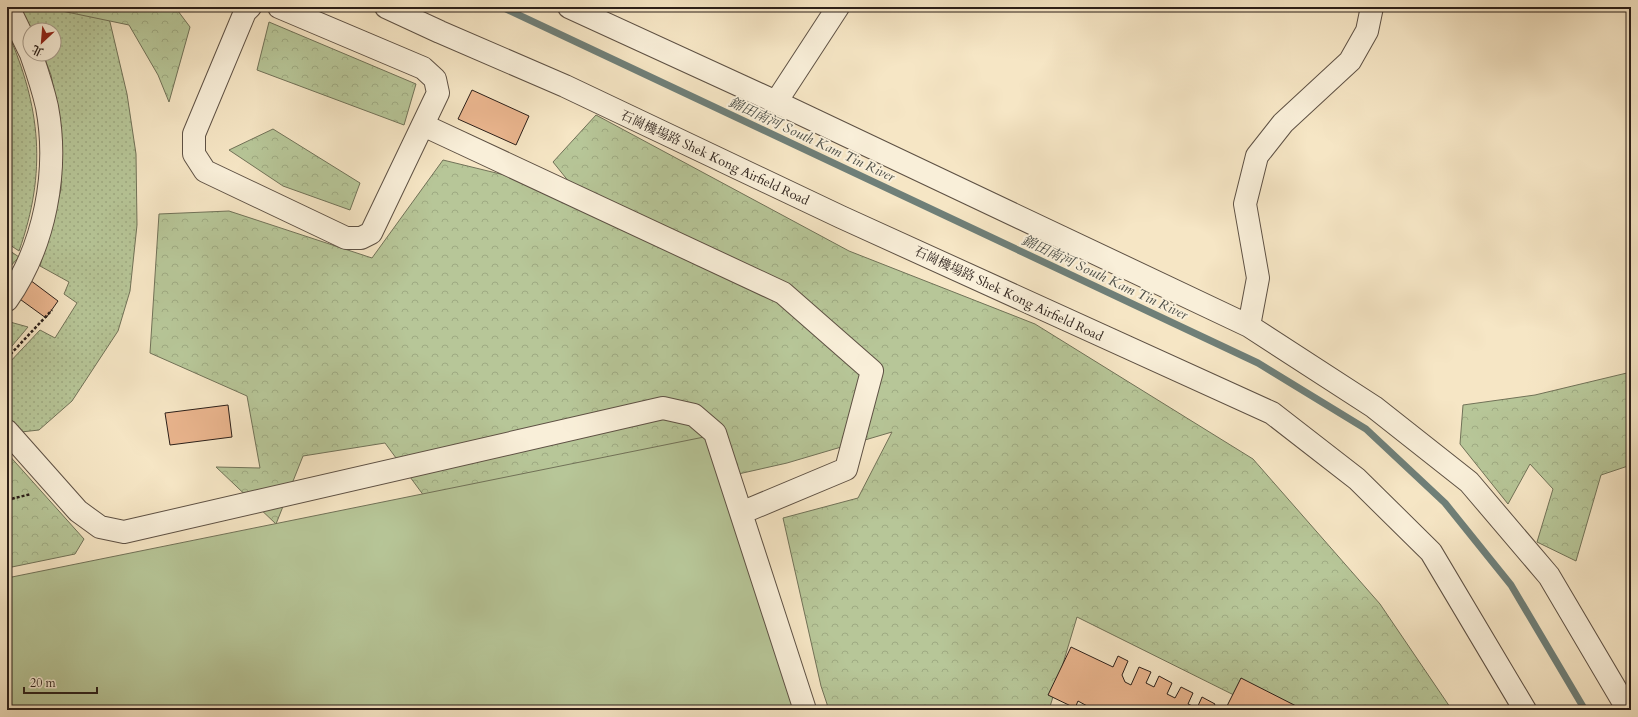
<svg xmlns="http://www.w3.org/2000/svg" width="1638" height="717" font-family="Cardo,'Noto Serif TC',serif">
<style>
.grass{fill:url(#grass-dots);stroke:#717258}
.forest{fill:url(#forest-crowns);stroke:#717258}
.garden{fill:#b7c698;stroke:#717258}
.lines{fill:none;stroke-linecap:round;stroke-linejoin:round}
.stream{stroke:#6f7f78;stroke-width:7}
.building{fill:#eab58e;stroke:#2b1f19}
.minor-casing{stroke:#5e5144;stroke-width:24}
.path{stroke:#2b1f19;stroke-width:2.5;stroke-dasharray:3 2;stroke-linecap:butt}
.minor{stroke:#f9efd9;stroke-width:22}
.labels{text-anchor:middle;stroke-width:4;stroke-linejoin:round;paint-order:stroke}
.street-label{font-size:13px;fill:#2b1f19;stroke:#f9efd9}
.water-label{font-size:14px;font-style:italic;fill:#4d4f48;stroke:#f9efd9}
</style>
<defs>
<pattern id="grass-dots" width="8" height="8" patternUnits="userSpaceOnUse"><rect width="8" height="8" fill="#b7c698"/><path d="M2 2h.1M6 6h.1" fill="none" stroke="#9eaa82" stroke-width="1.8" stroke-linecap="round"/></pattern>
<pattern id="forest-crowns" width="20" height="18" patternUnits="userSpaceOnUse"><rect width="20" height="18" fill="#b7c698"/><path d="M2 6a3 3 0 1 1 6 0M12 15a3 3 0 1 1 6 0" fill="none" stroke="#9eaa82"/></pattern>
</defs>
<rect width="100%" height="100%" fill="#f6e6c5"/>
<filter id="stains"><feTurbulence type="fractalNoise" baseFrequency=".005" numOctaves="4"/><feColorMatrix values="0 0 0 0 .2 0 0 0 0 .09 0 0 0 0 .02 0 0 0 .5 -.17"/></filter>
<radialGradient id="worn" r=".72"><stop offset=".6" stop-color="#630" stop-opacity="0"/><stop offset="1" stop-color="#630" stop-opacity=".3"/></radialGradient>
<path class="grass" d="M15 7H100L110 22 127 94 136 154 137 225 130 291 118 331 72 401 39 430 21 432 7 415V365L40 330 55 338 77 303 64 294 69 282 40 266 61 189V126L51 75 43 54H54V30H33Z
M7 31C41 107 47 172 19 251L7 243Z
M7 249 19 257 7 270Z
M10 322 28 327 7 352V323Z"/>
<path class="forest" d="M61 7H175L190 27 169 102 158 75 129 25 62 11Z
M269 22 416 84 404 125 257 70Z
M596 115 849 251 1035 324 1253 459 1380 604 1452 710H1264L1077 617 1049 710H829L821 686 783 518 858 498 892 432 787 463 455 538 385 443 303 456 276 524 216 467 260 468 247 396 150 353 159 214 229 211 372 258 443 160 578 193 553 162Z
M273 129 360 183 350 210 283 186 229 150Z
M1631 372V465L1601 475 1576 561 1537 542 1553 489 1530 464 1508 504 1460 444 1463 405 1535 395Z
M7 453 84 539 75 554 7 568Z"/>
<path class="garden" d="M709 436 794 710H7V578Z"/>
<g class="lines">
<path class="stream" d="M502 7 1258 363 1366 429 1445 503 1511 585 1585 710"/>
</g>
<path class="building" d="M472 90 529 116 516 145 458 119Z
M30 280 58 301 46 318 17 297Z
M228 405 232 437 170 445 165 413Z
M1071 647 1113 667 1118 656 1128 661 1122 675 1125 682 1131 685 1139 667 1151 672 1146 683 1154 687 1159 676 1172 683 1167 694 1175 698 1181 687 1193 693 1188 704 1197 708 1202 697 1215 704 1212 710H1087L1089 707 1078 701 1075 708 1048 695Z
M1241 678 1304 710H1225Z"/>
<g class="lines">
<defs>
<path id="minor" d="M250 7 245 12 194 134V154L205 171 346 238H361L371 233 438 93 435 79 423 68 279 7
M386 7 440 32 565 86 841 217 1272 413 1357 479 1431 552 1525 710
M569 7 776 102 1249 326 1374 407 1469 482 1549 576 1628 710
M7 8 13 17 30 52
M776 102 838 7
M423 125 783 293 872 371 846 469 741 513
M7 300C45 246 59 171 47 107 43 89 37 71 31 54
M1249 326 1258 278 1245 204 1257 156 1283 123 1350 61 1367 31 1372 7
M7 431 78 511 100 527 124 532 663 408 694 415 715 433 805 710"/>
</defs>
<use href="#minor" class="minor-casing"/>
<path class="path" d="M7 358 52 310
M7 500 31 494"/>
<use href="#minor" class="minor"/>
</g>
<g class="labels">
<g class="street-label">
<text transform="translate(715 157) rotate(25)" y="5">石崗機場路 Shek Kong Airfield Road</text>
<text transform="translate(1009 293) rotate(25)" y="5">石崗機場路 Shek Kong Airfield Road</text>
</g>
<g class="water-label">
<text transform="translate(812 139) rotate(25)" y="5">錦田南河 South Kam Tin River</text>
<text transform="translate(1105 277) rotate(25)" y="5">錦田南河 South Kam Tin River</text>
</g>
</g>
<rect width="1638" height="717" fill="none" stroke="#f6e6c5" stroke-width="24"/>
<rect x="8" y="8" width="1622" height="701" fill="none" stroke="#2b1f19" stroke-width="2"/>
<rect x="12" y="12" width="1614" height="693" fill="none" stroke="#2b1f19"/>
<g transform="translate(42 42) rotate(206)"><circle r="19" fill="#f9efd9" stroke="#a79c8c"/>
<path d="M0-3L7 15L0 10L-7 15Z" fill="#8f2418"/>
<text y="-6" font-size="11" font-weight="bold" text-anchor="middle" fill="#2b1f19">北</text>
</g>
<path d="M24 687v6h73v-6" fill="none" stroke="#2b1f19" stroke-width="2"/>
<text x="30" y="687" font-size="12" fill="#2b1f19" stroke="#f9efd9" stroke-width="3" paint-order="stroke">20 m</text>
<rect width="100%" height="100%" filter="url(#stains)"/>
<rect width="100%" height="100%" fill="url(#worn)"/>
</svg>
